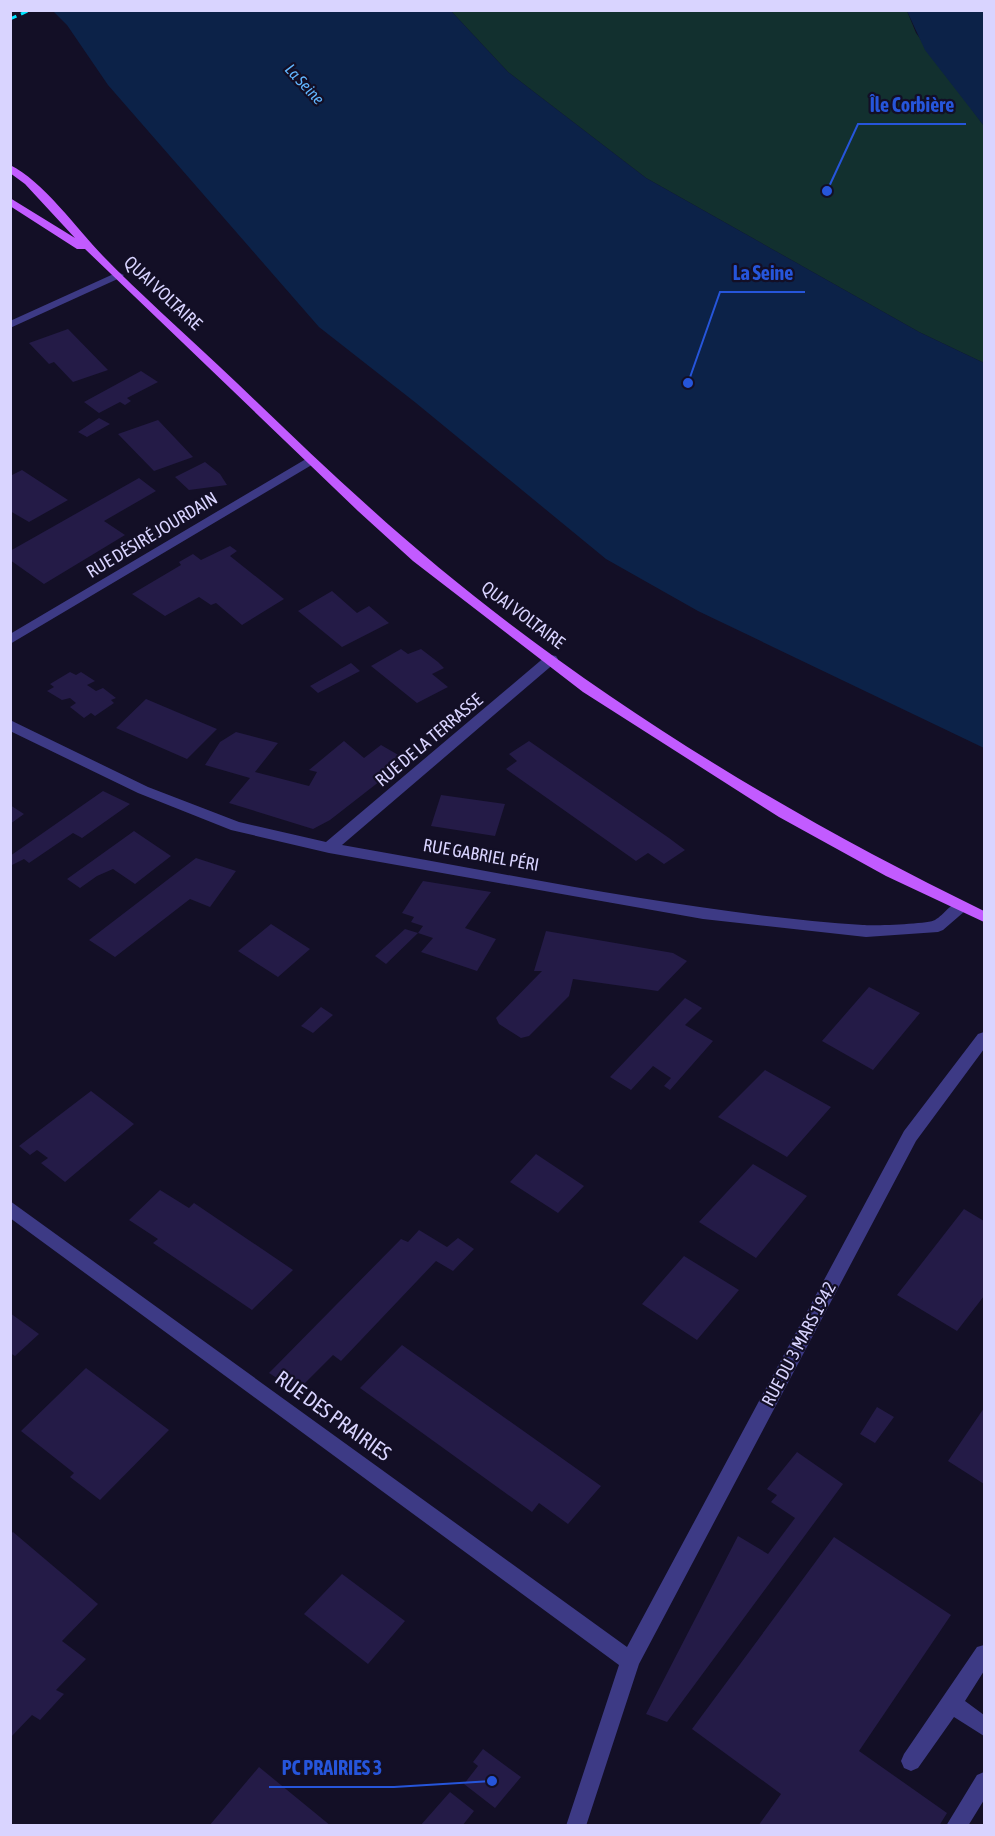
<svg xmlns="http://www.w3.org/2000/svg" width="995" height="1836" font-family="'Asap Condensed',sans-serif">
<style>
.green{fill:#12302f}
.water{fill:#0c2248}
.building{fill:#241b47}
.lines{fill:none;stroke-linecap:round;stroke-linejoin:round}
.minor{fill:#3d3a85;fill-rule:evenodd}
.major{fill:#c25bff;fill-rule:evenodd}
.rail{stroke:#00e5ff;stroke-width:3;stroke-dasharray:7 5;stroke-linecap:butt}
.labels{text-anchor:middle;stroke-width:4.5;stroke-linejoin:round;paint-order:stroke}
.far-water-label{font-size:16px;font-style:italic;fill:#62b6ff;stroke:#130f26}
.street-label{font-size:18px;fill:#d9d4ff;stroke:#130f26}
.near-street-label{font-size:21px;fill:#d9d4ff;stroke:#130f26}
.leader{fill:none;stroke:#2655da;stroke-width:2}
.callout-dot{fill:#2655da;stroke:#130f26;stroke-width:2}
.callout-label{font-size:20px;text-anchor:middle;font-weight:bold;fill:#2655da;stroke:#130f26;stroke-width:4.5;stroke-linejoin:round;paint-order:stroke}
</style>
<rect width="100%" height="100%" fill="#130f26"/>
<path class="green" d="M451 11H907L916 33 984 126V363L919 332 646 178 508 72Z"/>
<path class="water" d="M53 11H451L508 72 646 178 919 332 984 363V748L698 611 606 559 416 403 319 327 108 85 67 25Z
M907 11H984V126L925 50Z"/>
<path class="building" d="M68 329 108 370 73 382 54 362 49 364 29 343Z
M141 371 158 382 127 398 131 401 125 405 120 402 99 413 84 402Z
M99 418 110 424 87 437 78 432Z
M158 420 193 457 154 471 118 434Z
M205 462 220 474 227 485 189 490 175 477Z
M22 470 68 500 29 522 10 511V476Z
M139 478 156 491 104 521 125 535 44 584 10 560V551Z
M230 546 237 551 230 556 284 599 242 625 216 603 211 605 199 597 165 616 132 594 181 565 179 562 193 554 201 560Z
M332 591 357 613 369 606 389 623 342 647 298 611Z
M401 649 408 654 421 649 438 662 444 668 432 674 448 687 417 703 371 666Z
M351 663 360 671 318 693 310 686Z
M70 672 76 675 81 672 95 681 87 685 96 691 103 688 116 698 111 700 114 703 95 716 91 713 84 718 70 707 76 703 70 698 62 700 47 691 54 687 50 684Z
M146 699 217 729 187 759 116 728Z
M236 732 278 743 255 772 309 786 317 772 309 770 344 741 364 758 381 745 407 760 330 820 313 829 229 803 250 778 205 765 220 742Z
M529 741 669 838 685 850 664 864 648 853 636 861 506 769 517 761 509 754Z
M103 791 130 804 82 838 73 833 29 863 24 859 10 866V856Z
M441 795 505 804 495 836 431 826Z
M10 805 24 814 10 824Z
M134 831 171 856 135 884 113 869 97 876 80 888 67 879Z
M196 858 236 871 210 907 190 899 115 957 89 940Z
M423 881 491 892 465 928 496 939 477 971 421 952 433 938 418 933 386 964 375 956 405 929 418 933 423 926 411 922 414 917 402 913Z
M271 924 310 949 278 977 238 951Z
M546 931 673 953 687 961 658 991 573 979 569 996 529 1036 521 1038 499 1024 496 1018 542 971H534Z
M869 987 920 1013 873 1070 822 1041Z
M685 998 702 1008 685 1025 713 1041 670 1090 664 1086 671 1078 653 1066 631 1090 610 1077Z
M321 1007 333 1015 313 1033 301 1026Z
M765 1070 831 1107 787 1157 718 1117Z
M91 1091 134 1124 65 1182 41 1163 48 1158 37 1150 30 1155 19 1146Z
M536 1154 584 1186 558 1213 510 1182Z
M753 1164 807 1196 756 1258 699 1222Z
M160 1190 189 1208 194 1203 293 1270 252 1310 153 1243 158 1239 129 1220Z
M964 1209 984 1221V1296L957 1331 897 1295Z
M419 1230 447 1247 458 1238 474 1249 453 1271 436 1261 341 1361 333 1355 297 1391 269 1373 401 1239 408 1242Z
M684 1256 739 1290 697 1340 642 1304Z
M10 1313 39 1334 15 1356 10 1353Z
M402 1345 601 1486 568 1524 539 1503 532 1512 360 1388Z
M86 1368 169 1430 100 1500 70 1477 74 1473 21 1431Z
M877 1407 894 1417 875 1443 860 1434Z
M984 1408V1484L948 1461Z
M797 1452 843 1484 667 1722 646 1714 738 1536 768 1554 795 1518 771 1502 777 1495 767 1489Z
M13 1532 98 1604 62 1641 86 1659 56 1690 64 1694 40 1720 32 1715 10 1738V1534Z
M834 1537 951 1615 859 1751 947 1813 939 1826H758L781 1794 692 1729Z
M342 1574 405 1621 368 1664 304 1614Z
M483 1749 521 1777 495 1808 464 1784 478 1766 473 1762Z
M259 1767 331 1826H209Z
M450 1792 474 1811 462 1826H420Z"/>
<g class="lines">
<path class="minor" d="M118 272 124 275 122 277 10 328V321Z
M311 456 317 460 315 463 10 644V634Z
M551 655 556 656 558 659 556 662 342 845C515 875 688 913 863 925 874 926 929 924 935 920 946 914 952 899 965 903L967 907 965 911 943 930 938 932 866 937 703 919 329 853 231 830 138 793 10 731V720L148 787 239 822 326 842 546 656Z
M984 1032V1049L916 1141 639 1664 586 1826H566L619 1665 10 1218V1201L627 1647 904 1131 978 1034Z
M984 1645V1671L965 1701 984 1715V1736L954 1717 918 1768 911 1771 904 1768 901 1761 904 1754 977 1647Z
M984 1772V1800L968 1826H946L977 1775Z"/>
<path class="major" d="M10 165C42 180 78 230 103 256 140 294 181 330 220 367 270 414 318 462 369 507 551 672 764 804 984 911V922L886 876 779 817 583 692 413 561 358 511 85 249H77L10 206V198L75 238 25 184 10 173Z"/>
<path class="rail" d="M10 19 30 10"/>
</g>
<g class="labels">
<g class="far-water-label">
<text transform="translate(305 84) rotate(47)" y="6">La Seine</text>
</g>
<g class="street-label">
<text transform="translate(163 293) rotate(43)" y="6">QUAI VOLTAIRE</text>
<text transform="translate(152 535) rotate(-31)" y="6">RUE DÉSIRÉ JOURDAIN</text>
<text transform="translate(523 615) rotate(37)" y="6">QUAI VOLTAIRE</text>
<text transform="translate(429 740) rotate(-40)" y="6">RUE DE LA TERRASSE</text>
<text transform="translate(481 855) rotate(10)" y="6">RUE GABRIEL PÉRI</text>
<text transform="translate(799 1344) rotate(-62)" y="6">RUE DU 3 MARS 1942</text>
</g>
<g class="near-street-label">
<text transform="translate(333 1416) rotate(36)" y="7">RUE DES PRAIRIES</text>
</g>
</g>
<path class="leader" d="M827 191L858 124H966M688 383L720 292H805M492 1781L394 1787H269"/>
<g class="callout-dot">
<circle cx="827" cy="191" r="6"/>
<circle cx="688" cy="383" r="6"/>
<circle cx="492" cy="1781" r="6"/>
</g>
<g class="callout-label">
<text x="912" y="112">Île Corbière</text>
<text x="763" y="280">La Seine</text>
<text x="332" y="1775">PC PRAIRIES 3</text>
</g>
<rect width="995" height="1836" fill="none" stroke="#d9d4ff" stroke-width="24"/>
</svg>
